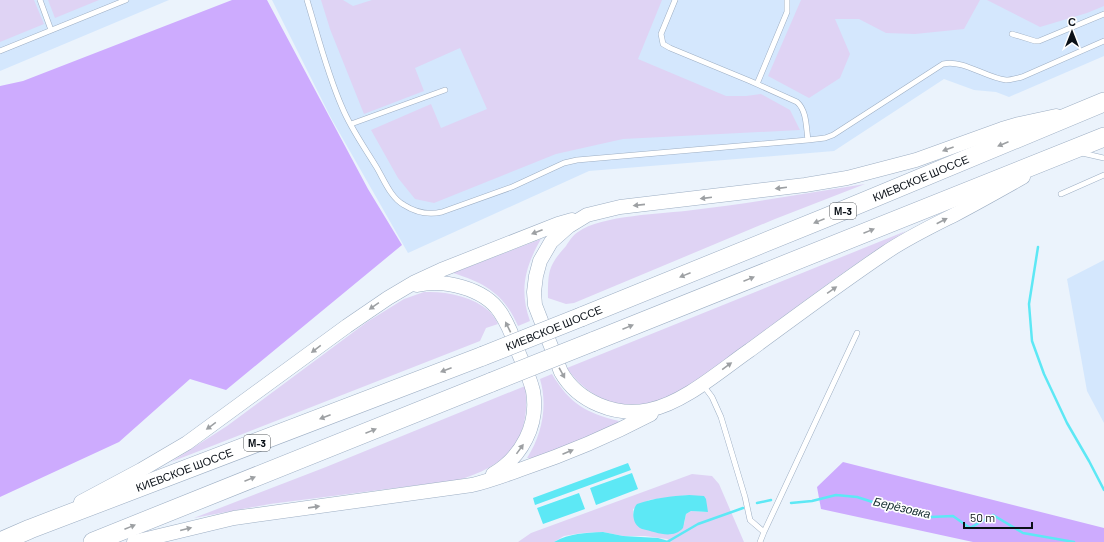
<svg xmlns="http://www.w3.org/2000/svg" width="1104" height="542" font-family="Barlow,sans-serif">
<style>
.built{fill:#d4e7fd}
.green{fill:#dfd3f4;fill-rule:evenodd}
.forest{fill:#cdabfe}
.water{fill:#5de8f5}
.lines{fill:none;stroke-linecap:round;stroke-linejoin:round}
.stream{stroke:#5de8f5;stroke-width:2.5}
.lane-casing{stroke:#9daec3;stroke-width:6}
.secondary-casing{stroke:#9daec3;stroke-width:15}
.highway-casing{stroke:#9daec3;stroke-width:20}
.lane{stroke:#fff;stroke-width:5}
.secondary{stroke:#fff;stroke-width:14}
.highway{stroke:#fff;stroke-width:19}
.highway-bridge-casing{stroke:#9daec3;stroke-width:20;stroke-linecap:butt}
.highway-bridge{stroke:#fff;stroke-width:19}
.oneway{fill:#9da0a3}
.labels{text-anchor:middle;stroke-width:3.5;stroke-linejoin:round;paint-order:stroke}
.shield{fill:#fff;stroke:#54585d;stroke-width:1}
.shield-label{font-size:10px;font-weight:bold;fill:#0b1118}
.street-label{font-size:11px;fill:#0b1118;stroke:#fff}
.water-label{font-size:12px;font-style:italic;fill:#162e30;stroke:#fff}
</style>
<rect width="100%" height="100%" fill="#ebf3fc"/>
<path class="built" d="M0 0H169L0 71Z
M272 0H1104V56L1009 97 996 92 974 90 944 79 834 151 589 171 408 253 331 118Z
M1104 260V423L1087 391 1067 279Z"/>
<path class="green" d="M0 0H34L44 24 0 42Z
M48 0H99L55 18Z
M321 0H343L353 6 372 0H662L638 59 726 96H746L761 94 790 110 800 130 623 139 556 154 434 203 415 199 398 178 371 130 431 104 441 128 487 109 460 48 415 68 424 91 364 114 330 29Z
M801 0H980L964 29 915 34 886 33 859 19H835L850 54 840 78 809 98 768 76Z
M987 0H1104V6L1087 13 1040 27Z
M865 184 775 219 574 303 566 304 548 298C548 272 548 266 566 246 569 241 573 235 578 232 601 215 663 214 693 210 751 203 808 193 865 184Z
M906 231C869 254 834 279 799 305 775 323 751 341 726 359 701 377 674 400 642 405 612 409 583 392 567 368Z
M541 239C525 267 519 290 530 321L518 326C504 294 485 283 453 273Z
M424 292C446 291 472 296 489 311 493 315 496 320 498 324L486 328 480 341 171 462 227 426 367 322 404 299Z
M552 374C570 404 586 413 619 421 606 435 553 450 533 458H527C542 435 548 406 540 379Z
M525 386C532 440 507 466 458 480L270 504 194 518 326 467Z
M692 474 712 476 719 484 744 542H672L667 539 645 536H623L603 532 582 533 564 536 554 542H518L531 533ZM689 495 708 512 691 511 686 514 684 524 634 520 633 509 649 500Z"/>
<path class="forest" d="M232 0H267L368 189 402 245 226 390 190 379 119 442 0 497V86L23 81Z
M843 462 1104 528V542H973L821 509 817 487Z"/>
<path class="water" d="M628 463 631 470 535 505 533 498Z
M632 473 638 489 596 505 590 488Z
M579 493 585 509 543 524 537 508Z
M689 495 704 496 706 499 708 512 691 511 686 514 683 528C672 540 656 532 642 529 632 525 631 511 637 504 654 498 671 496 689 495Z
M603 532 623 536 658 538 672 542H554C570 533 585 533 603 532Z"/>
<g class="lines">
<path class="stream" d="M1038 247 1029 304 1032 341 1044 374 1067 423 1089 461 1104 490
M757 503 771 500
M791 503 812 501 836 495 857 497 882 505 900 507 915 511 931 517 953 516 970 528 993 515 1023 533 1074 542
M667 542 698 524 743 508"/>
<defs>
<path id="lane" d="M40 0 51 30
M307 0C318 36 327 73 342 107 351 129 365 148 377 168 384 180 391 198 404 205 415 212 429 215 442 212L512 187 564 163 577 160 808 140 825 138 833 135 943 64C963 59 986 78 1006 80 1011 80 1017 78 1022 77L1104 41
M675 0 661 34 663 44 670 48 750 81 797 102C807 111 806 127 808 140
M1012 34 1035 41H1039L1104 14
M0 51 126 0
M757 84 787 12V0
M351 124 445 90
M1082 153 1104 158
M1061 194 1104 175
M703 385 712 397 721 417 745 497 750 520 764 532 760 542
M764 532 857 333"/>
<path id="secondary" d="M1023 177C1000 190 977 203 954 215 930 227 907 238 885 253 839 284 795 317 750 350 721 370 684 403 649 410 616 417 578 402 561 372L535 305 534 292 536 276 540 261 551 242 569 226 587 215 620 207 805 185 847 178 916 160 1002 129 1019 124 1056 116
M417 285C444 279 484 288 500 312 509 325 514 339 519 354 524 366 530 378 533 391 539 424 522 457 493 474
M81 502 141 470 187 443 347 326 388 298 415 282 441 270 558 224 572 220
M134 542 234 518 472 485C489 481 505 475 522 469 566 454 609 436 651 414"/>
<g id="highway">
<path id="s1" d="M581 317 825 218 1104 102"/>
<path d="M592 342 1104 137"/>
<path id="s2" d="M0 542 30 529 483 356"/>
<path d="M93 542 492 382"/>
</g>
</defs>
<use href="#lane" class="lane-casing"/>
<use href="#secondary" class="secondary-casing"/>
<use href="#highway" class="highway-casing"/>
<use href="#lane" class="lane"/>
<use href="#secondary" class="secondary"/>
<use href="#highway" class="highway"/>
<defs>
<path id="highway-bridge" d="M483 356 581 317
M492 382 592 342"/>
</defs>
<use href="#highway-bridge" class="highway-bridge-casing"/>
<use href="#highway-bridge" class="highway-bridge"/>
</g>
<defs><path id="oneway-solid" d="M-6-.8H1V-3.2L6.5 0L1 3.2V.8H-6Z"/></defs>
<g class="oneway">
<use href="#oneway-solid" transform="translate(1003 144) rotate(157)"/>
<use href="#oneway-solid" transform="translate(948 149) rotate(160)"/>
<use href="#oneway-solid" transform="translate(781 188) rotate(173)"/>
<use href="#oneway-solid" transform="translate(706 198) rotate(173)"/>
<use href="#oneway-solid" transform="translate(639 205) rotate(174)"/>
<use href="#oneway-solid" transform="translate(819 221) rotate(158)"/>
<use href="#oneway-solid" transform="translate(942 221) rotate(-27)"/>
<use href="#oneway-solid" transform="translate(869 231) rotate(-22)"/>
<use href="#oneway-solid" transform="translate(537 232) rotate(159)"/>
<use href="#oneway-solid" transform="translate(685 275) rotate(158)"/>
<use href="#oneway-solid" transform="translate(749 279) rotate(-22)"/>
<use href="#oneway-solid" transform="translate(832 290) rotate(-35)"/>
<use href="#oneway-solid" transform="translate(374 306) rotate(145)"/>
<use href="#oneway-solid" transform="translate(508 327) rotate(-116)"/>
<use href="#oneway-solid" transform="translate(628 327) rotate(-22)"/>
<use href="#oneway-solid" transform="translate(316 349) rotate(143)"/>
<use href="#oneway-solid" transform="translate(727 366) rotate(-36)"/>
<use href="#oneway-solid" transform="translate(446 370) rotate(159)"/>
<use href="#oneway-solid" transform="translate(562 373) rotate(61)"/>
<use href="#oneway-solid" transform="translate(325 417) rotate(159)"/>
<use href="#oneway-solid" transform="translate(211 426) rotate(144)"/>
<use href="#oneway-solid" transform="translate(371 431) rotate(-22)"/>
<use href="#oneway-solid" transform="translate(520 449) rotate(-54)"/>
<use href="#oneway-solid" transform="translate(568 452) rotate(-23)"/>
<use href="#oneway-solid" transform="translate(250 479) rotate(-22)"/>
<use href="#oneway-solid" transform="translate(314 507) rotate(-8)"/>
<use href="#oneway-solid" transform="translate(130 527) rotate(-22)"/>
<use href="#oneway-solid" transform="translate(186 529) rotate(-14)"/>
</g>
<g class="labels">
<g class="shield">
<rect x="830" y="203" width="26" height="16" rx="3"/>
<rect x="244" y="435" width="26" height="16" rx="3"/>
</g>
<g class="shield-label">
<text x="843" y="215">М-3</text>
<text x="257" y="447">М-3</text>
</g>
<g class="street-label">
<text dy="4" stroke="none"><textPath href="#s1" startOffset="367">КИЕВСКОЕ ШОССЕ</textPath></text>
<text transform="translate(554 328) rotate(-22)" y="4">КИЕВСКОЕ ШОССЕ</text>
<text dy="4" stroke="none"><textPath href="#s2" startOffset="198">КИЕВСКОЕ ШОССЕ</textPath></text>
</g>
<g class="water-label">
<text transform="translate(902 508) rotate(13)" y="4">Берёзовка</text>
</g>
</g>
<g transform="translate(1072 32)" stroke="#ffffff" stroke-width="3" paint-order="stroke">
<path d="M0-3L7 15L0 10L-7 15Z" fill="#0b1118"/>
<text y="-6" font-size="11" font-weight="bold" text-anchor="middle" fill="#0b1118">С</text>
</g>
<path d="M964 522v6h68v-6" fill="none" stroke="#0b1118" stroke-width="2"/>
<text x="970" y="522" font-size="12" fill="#0b1118" stroke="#ffffff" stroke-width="3" paint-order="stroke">50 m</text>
</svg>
